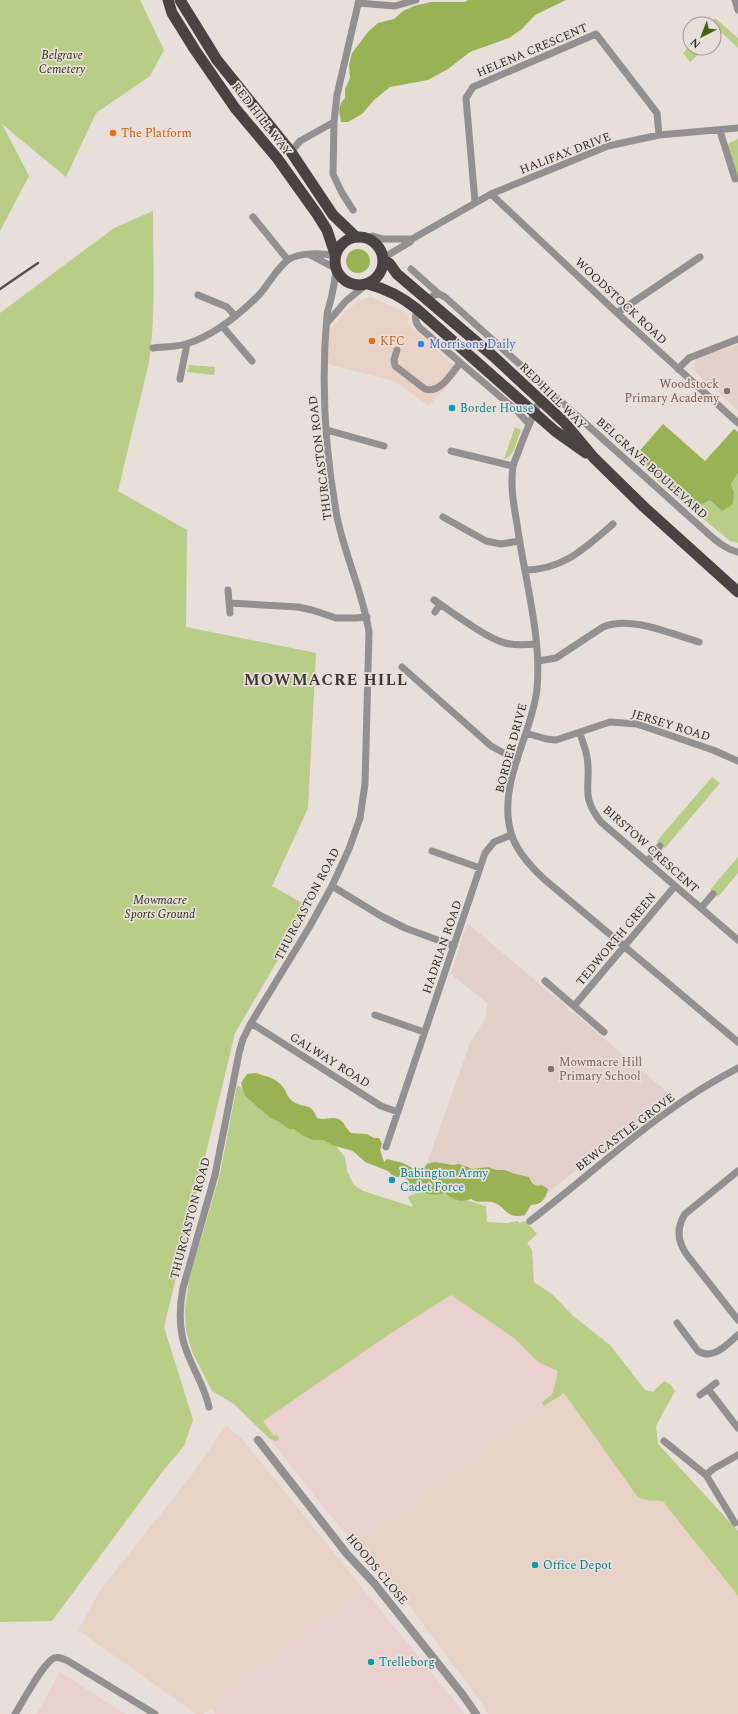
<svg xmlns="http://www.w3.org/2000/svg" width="738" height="1714" font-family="Spectral,serif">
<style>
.commercial{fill:#e8d2c6}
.industrial{fill:#ead0cf}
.built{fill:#e2d0c9}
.green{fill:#b8cd85}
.forest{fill:#99b354}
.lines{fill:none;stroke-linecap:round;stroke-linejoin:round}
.minor{stroke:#948f90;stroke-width:7}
.tertiary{stroke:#948f90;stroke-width:8}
.trunk{stroke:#4b4244;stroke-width:11}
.rail{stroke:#56504e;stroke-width:2.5}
.food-dot{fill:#e8710a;stroke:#e8deda;stroke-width:1.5}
.shop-dot{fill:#3f7fe0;stroke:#e8deda;stroke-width:1.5}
.education-dot{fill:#8d6e63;stroke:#e8deda;stroke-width:1.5}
.culture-dot{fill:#0f9aa8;stroke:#e8deda;stroke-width:1.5}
.labels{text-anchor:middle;stroke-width:3.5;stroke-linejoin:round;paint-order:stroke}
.street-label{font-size:12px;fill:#322e2c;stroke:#e8deda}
.park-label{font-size:12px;font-style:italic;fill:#2b350d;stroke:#e8deda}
.food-label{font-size:12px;fill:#c56008;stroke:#e8deda;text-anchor:start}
.shop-label{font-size:12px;fill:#366cbe;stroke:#e8deda;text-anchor:start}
.education-label{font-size:12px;fill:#785e54;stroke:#e8deda;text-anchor:end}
.culture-label{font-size:12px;fill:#0d838f;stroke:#e8deda;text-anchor:start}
.district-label{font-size:16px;font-weight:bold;letter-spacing:1px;fill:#3f3834;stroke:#e8deda}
</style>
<rect width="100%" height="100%" fill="#e8deda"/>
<path class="commercial" d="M371 297 409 314 408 324 460 371 429 406 394 381 328 364 329 332 345 312 358 301Z
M573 1383 738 1566V1714H488L482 1703 398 1591 355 1544Z
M226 1425 242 1439 364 1590 211 1708 203 1714H196L78 1630 101 1589 191 1476Z"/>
<path class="industrial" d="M470 1274 573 1383 355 1544 329 1514 258 1424Z
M364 1590 465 1714H216L211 1708Z
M60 1672 114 1707 126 1714H37Z"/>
<path class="built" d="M738 345V410L694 371 696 358Z
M467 923 567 1007V1009L571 1013H574L672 1096 547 1193 425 1169 470 1043 486 1017 487 1003 451 974Z"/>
<path class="green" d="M0 0H140L164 50 150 76 96 113 66 177 2 124 29 176 0 231Z
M715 18 738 38V48L721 32 714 39V24H710Z
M690 45V48H705L690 62 683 53Z
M738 139V184L727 149 729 143Z
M153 211C153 261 156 312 149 362L118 491 187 530 186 627 316 653 308 808 272 886 309 907 235 1033 164 1327 193 1420 184 1446 163 1471 52 1621 0 1622V313L114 228Z
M189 365 215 367 214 375 187 372Z
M515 427 521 430C517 439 514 458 504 459Z
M636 455 689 502 710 499 734 492 731 484 738 473V543L730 541 659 482Z
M712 777 720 783 665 848 657 841Z
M738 857V873L718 897 710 890Z
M237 1085 292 1119 323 1130 345 1157 347 1171 354 1185 363 1191 413 1207 408 1197 426 1188 486 1206 487 1222 507 1223 518 1221 519 1223 526 1221 537 1234 527 1243 532 1250 534 1282 553 1295 573 1316 610 1345 645 1390 653 1392 664 1381 671 1385 675 1391 656 1426 658 1444 738 1531V1596C714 1564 689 1535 664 1503L667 1502C655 1499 649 1503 637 1496L564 1393 544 1406 542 1403 553 1393 558 1371 538 1362 514 1338 451 1295 388 1335 263 1421 274 1436 276 1434 279 1439 276 1441 270 1439 234 1404 212 1391 193 1354 186 1331 185 1310 189 1280 220 1174Z"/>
<path class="forest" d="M468 0H566L535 15 522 29 509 38 470 52 448 69 428 80 390 87 374 100 362 114 348 122H341L339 110 341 103 345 98V89L350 78 349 65 352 53 368 32 378 23 394 19 403 11 414 6 431 2H465Z
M346 261a12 12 0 1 1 24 0a12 12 0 1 1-24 0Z
M663 424 705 461 734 429 738 432V473L731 484 734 492 733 504 722 511 710 500 702 504 689 502 636 455Z
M256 1073C267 1077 275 1077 283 1087 286 1091 287 1096 291 1100 303 1110 310 1100 317 1118 325 1121 333 1115 340 1120 345 1123 346 1129 351 1133L367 1134 374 1138H379L382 1144 380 1150 384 1162 387 1159 403 1163 414 1169 424 1168 427 1164 435 1162 453 1165 459 1164 473 1169 488 1167 496 1170H505L512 1173 529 1177C532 1184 534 1187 542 1185L548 1189C545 1200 542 1204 531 1205L525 1215C505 1220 507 1206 492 1202 484 1200 479 1204 471 1199 460 1203 454 1200 445 1193L434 1195 413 1190 407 1179 393 1176 388 1171 365 1162 353 1151 332 1145 323 1140H313L302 1135 294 1129H289L278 1121 272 1119 245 1096 241 1083 247 1074Z"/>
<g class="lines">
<path class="minor" d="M735 0 738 10
M358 3 395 6 416 0
M720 131 735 179
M291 152 300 141 334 122
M491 194 617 313 738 423
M475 202 466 98 473 87 596 34 657 113 659 135
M353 210 342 193 333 174 334 122 337 95 359 0
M253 217 288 260
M369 238 373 236 383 239H412
M310 255 335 268
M383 258 410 242 412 239 491 194 608 146 659 135 738 128
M411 269 439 294
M198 295 227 307 235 316
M427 300 434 295 439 294 445 297 694 521C707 532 722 549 738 552
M417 309C415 317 414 321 420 328L517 411 529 424
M617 313 700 257
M327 323 346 301 367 284
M222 326 252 361
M153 348C164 347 176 347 186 344 213 336 239 315 259 295 269 284 276 269 288 260 299 252 323 253 335 256
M397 350 394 360 395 366 425 389C440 394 452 373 460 363
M678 369 689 358 738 339
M180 379 187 344
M540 400C533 416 526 431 520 447 518 454 514 461 513 467 510 486 514 506 517 524 524 576 542 637 537 689 532 734 501 777 509 824 512 846 528 864 544 879L738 1042
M327 430 384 446
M451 451 513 466
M443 517 486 541 501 544 519 541
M525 570C563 570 585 548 613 524
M228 590 230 613
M434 600C452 612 486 638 505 643 516 646 526 645 536 644
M229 603 298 607 312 610 336 618H356L367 617
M435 612 440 604
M538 661 556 658 603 627C630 615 671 634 699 642
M402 667 491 746 517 760
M526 733 546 739 556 740 610 722 637 724 713 750 738 761
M580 733C582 741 586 749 587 757 592 786 579 794 601 822L738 940
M432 851 480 868
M647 862 660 846
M332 886 381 916 405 928 454 946
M701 908 713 894
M545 981 604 1032
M574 1006 675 886
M375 1015 424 1032
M251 1023 381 1106 398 1112
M386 1147 485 853 494 842 511 835
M738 1171 685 1214C676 1228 677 1241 687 1255L738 1320
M530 1221C598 1169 661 1107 738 1068
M677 1323 698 1351C713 1361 727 1344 738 1335
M708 1389 738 1428
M700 1395 716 1383
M209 1407C204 1382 186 1360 182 1335 179 1319 180 1303 183 1288L215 1175 239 1053 243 1039 251 1023 310 926 332 886 349 849 360 818 365 784 369 632C363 593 345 556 337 517 325 451 321 381 327 315 328 308 331 301 332 294 334 286 335 278 336 270
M664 1441 706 1475 735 1523
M706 1475 713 1469 738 1455
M15 1714C22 1703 43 1663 54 1658 59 1656 64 1659 68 1661L155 1714"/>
<path class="tertiary" d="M258 1440 347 1554 374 1583 463 1695 476 1714"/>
<path class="trunk" d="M168 0 172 13 195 50 235 108 277 158 317 214 327 230 335 254
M180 0 217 60 291 152 333 215 355 236
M335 261a24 24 0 1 1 48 0a24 24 0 1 1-48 0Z
M384 261 389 263 397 274 493 356 564 422 594 458 644 507 738 592
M368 284C387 289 402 297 417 309L555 431 586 453"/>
<path class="rail" d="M0 289 38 263"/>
</g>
<g class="food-dot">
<circle cx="113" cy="133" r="4"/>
<circle cx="372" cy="341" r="4"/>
</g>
<circle class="shop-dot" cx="421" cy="344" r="4"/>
<g class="education-dot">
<circle cx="727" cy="391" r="4"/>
<circle cx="551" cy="1069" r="4"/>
</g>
<g class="culture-dot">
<circle cx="452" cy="408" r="4"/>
<circle cx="392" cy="1180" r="4"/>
<circle cx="535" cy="1565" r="4"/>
<circle cx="371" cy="1662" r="4"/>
</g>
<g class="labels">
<g class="street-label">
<text transform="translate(532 50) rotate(-23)" y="4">HELENA CRESCENT</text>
<text transform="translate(262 119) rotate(52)" y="4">RED HILL WAY</text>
<text transform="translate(565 153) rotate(-21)" y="4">HALIFAX DRIVE</text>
<text transform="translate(621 301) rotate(43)" y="4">WOODSTOCK ROAD</text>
<text transform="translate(553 396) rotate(45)" y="4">RED HILL WAY</text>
<text transform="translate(320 458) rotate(-97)" y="4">THURCASTON ROAD</text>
<text transform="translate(652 468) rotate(42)" y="4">BELGRAVE BOULEVARD</text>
<text transform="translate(671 725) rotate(17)" y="4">JERSEY ROAD</text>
<text transform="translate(511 748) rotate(-75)" y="4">BORDER DRIVE</text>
<text transform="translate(651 849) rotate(42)" y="4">BIRSTOW CRESCENT</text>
<text transform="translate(307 904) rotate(-62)" y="4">THURCASTON ROAD</text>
<text transform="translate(616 939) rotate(-50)" y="4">TEDWORTH GREEN</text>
<text transform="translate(442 947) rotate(-71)" y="4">HADRIAN ROAD</text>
<text transform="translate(330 1060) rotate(32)" y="4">GALWAY ROAD</text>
<text transform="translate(625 1132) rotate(-37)" y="4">BEWCASTLE GROVE</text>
<text transform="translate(190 1218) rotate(-75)" y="4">THURCASTON ROAD</text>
<text transform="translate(377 1569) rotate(50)" y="4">HOODS CLOSE</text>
</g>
<g class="park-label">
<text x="62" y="59">Belgrave<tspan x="62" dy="14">Cemetery</tspan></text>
<text x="160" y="904">Mowmacre<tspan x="160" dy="14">Sports Ground</tspan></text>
</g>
<g class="food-label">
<text x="121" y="137">The Platform</text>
<text x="380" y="345">KFC</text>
</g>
<g class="shop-label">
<text x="429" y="348">Morrisons Daily</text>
</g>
<g class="education-label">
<text x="719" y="388">Woodstock<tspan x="719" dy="14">Primary Academy</tspan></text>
<text x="559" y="1066" text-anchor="start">Mowmacre Hill<tspan x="559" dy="14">Primary School</tspan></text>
</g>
<g class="culture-label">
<text x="460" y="412">Border House</text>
<text x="400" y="1177">Babington Army<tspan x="400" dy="14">Cadet Force</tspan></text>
<text x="543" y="1569">Office Depot</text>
<text x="379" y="1666">Trelleborg</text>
</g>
<g class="district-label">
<text x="326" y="685">MOWMACRE HILL</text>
</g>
</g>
<g transform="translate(702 36) rotate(222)"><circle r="19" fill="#e8deda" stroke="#9f9894"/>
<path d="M0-3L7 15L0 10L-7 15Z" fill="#436318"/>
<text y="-6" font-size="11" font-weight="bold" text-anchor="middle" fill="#322e2c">N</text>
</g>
</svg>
